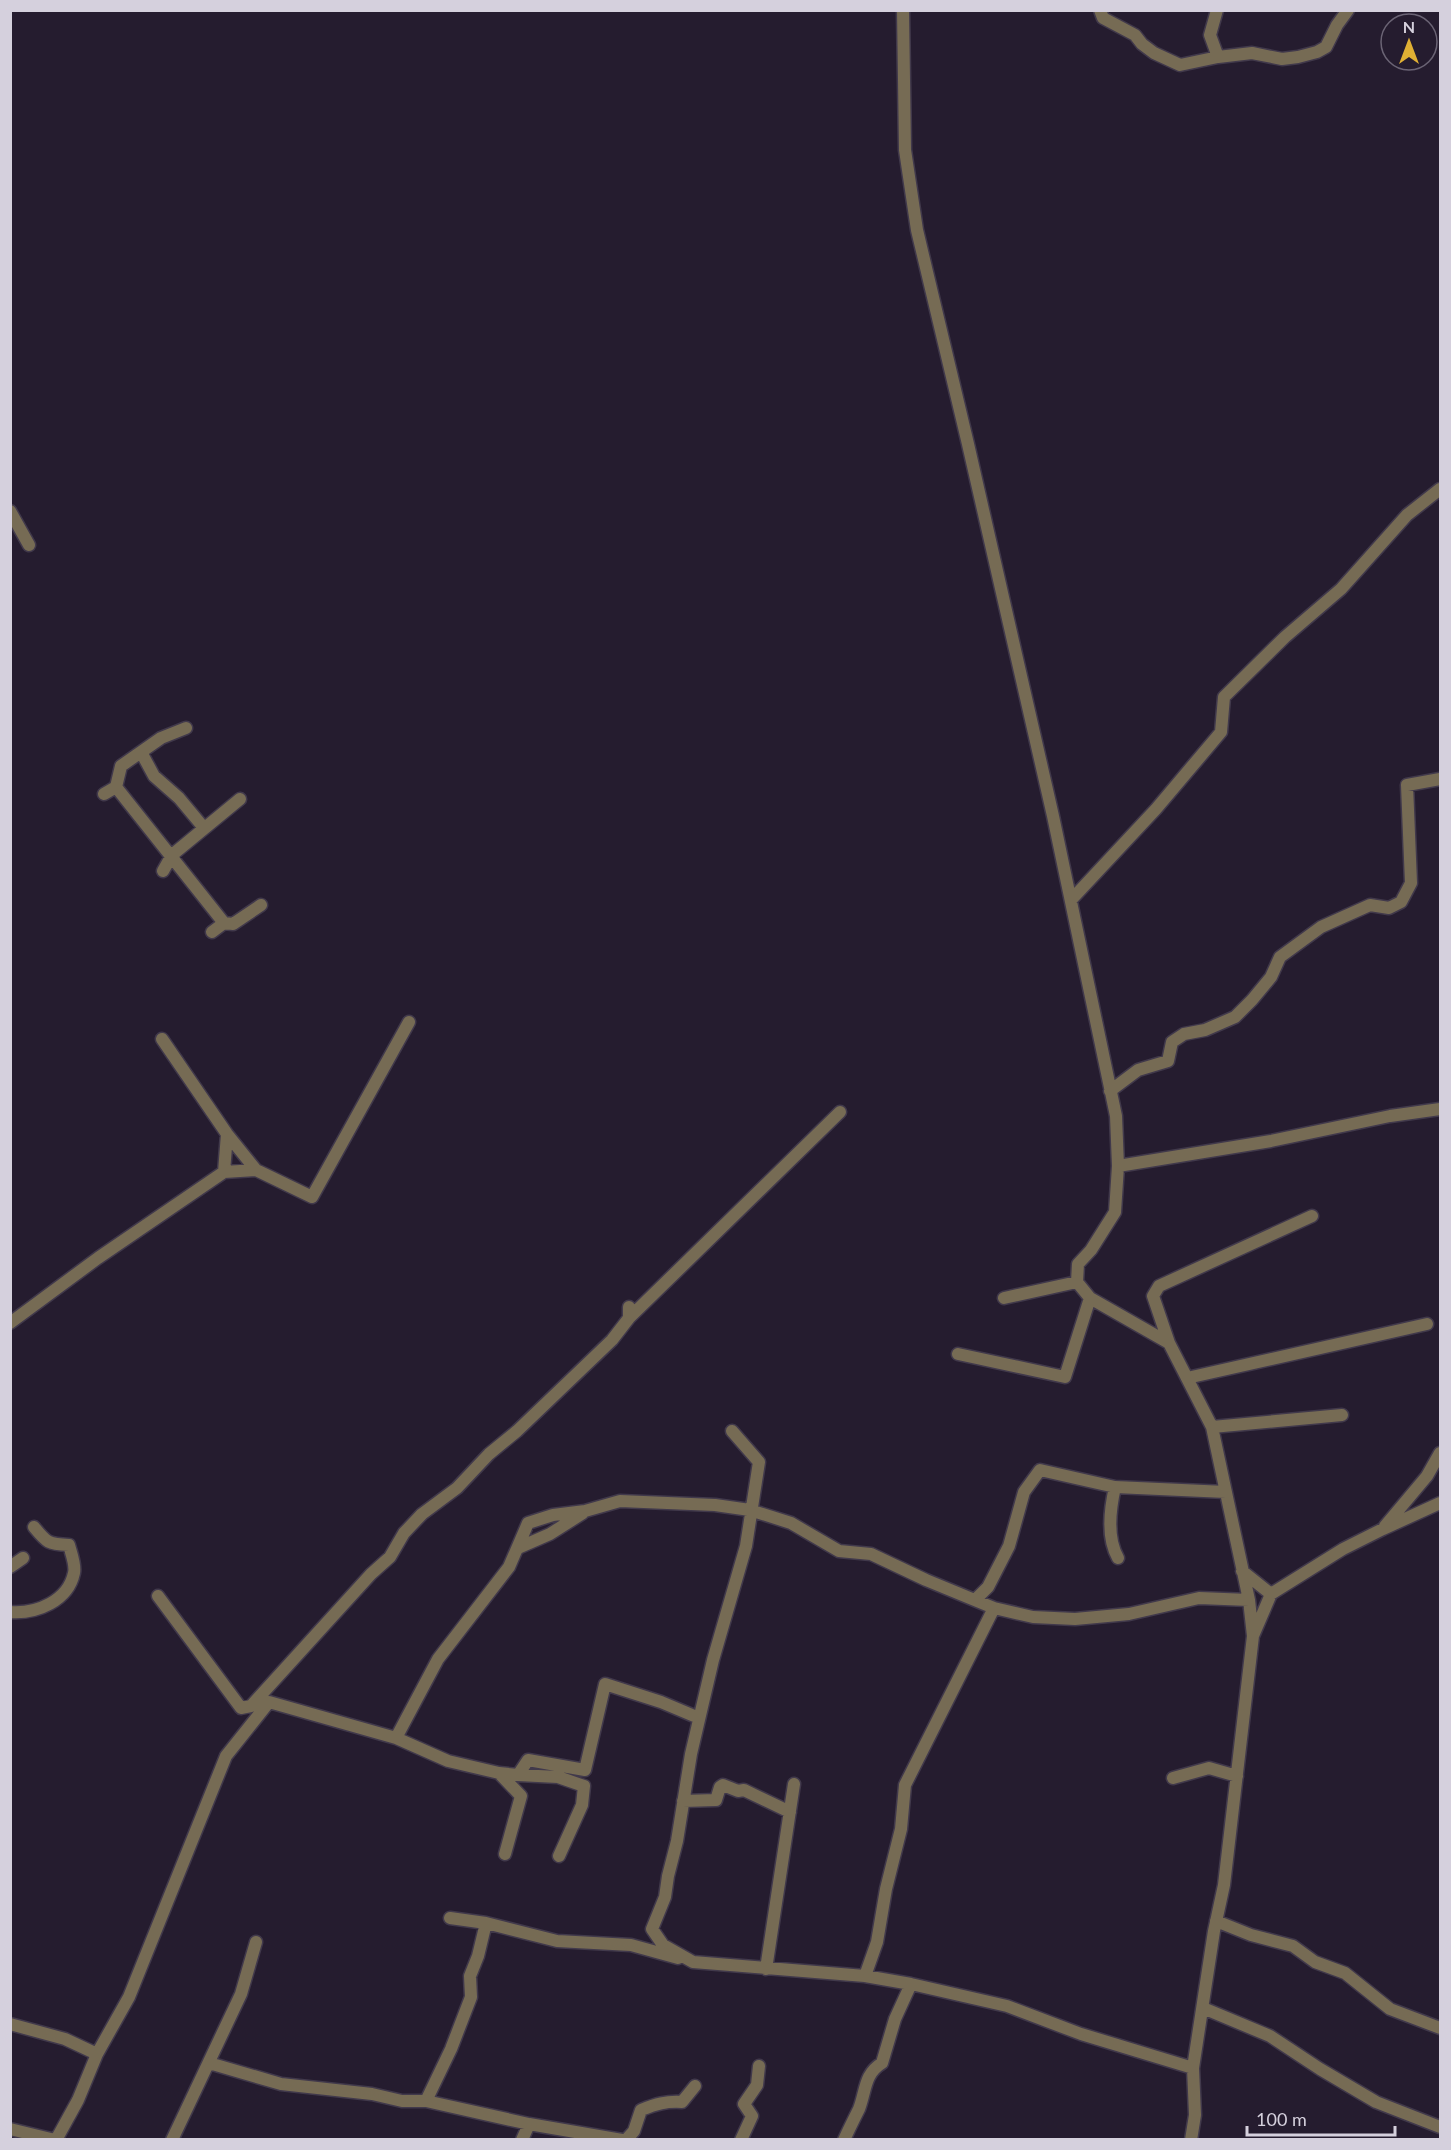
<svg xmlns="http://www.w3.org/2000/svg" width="1451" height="2150" font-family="Lato,sans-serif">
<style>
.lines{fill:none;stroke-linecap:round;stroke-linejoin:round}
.street-casing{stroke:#41394b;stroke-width:15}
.street{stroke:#766b54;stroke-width:12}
</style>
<rect width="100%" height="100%" fill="#251c2f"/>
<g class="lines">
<defs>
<path id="street" d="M903 10 905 150 917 230 968 444 1053 816 1116 1116 1118 1166 1115 1212 1091 1250 1078 1264 1077 1282 1090 1298 1169 1343 1212 1427 1249 1600 1253 1636
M1100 10 1103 18 1135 35 1142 44 1154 53 1180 65 1218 57 1252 53 1282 59 1298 57 1317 52 1326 47 1337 25 1348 10
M1217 10 1210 35 1218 57
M10 511 29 545
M186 728 161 738 141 752 154 776 179 798 204 828
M116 787 224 923 212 932
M104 794 116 787 121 766 141 752
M163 871 172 855 240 799
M1071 900 1156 809 1221 732 1224 697 1285 637 1341 589 1407 515 1440 489
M224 923 233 924 261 905
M162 1039 227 1134 256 1170 312 1197 409 1022
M1110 1091 1138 1070 1168 1061 1172 1042 1184 1034 1205 1030 1235 1017 1252 1000 1271 977 1280 957 1321 927 1370 905 1389 908 1401 902 1411 883 1407 785 1440 779
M1118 1166 1271 1141 1390 1116 1440 1109
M224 1172 227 1134
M1004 1298 1077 1282
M629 1318 840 1112
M10 1323 98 1258 224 1172 256 1170
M1169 1343 1153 1296 1159 1286 1312 1216
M958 1354 1065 1377 1090 1298
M1187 1378 1427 1324
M1212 1427 1342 1415
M732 1431 759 1462 746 1546 713 1660 691 1754 677 1841 668 1876 665 1897 652 1929 663 1945 693 1962 865 1976 911 1984 1007 2006 1081 2034 1193 2068
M1115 1487C1110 1509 1106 1537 1118 1558
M1385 1526 1427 1476 1440 1453
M518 1548 550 1534 583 1513
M10 1567 23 1558
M1242 1571 1271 1594
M158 1596 241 1708 251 1706 371 1574 390 1557 404 1533 422 1514 457 1488 489 1454 517 1431 612 1340 629 1318V1307
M975 1600 988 1587 1009 1546 1024 1492 1040 1470 1115 1487 1226 1492
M10 1612C37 1614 68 1601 74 1573 76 1565 71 1553 69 1545 48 1544 47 1543 34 1527
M396 1738 438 1659 509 1567 528 1523 553 1515 585 1511 620 1501 715 1505 750 1510 791 1523 839 1551 871 1554 926 1580 994 1608 1033 1617 1075 1619 1129 1614 1199 1598 1249 1600
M499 1773 521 1796 505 1854
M518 1775 558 1777 584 1786 582 1805 559 1856
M1173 1778 1209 1768 1237 1776
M683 1801 716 1800 720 1787 723 1785 738 1791 744 1790 790 1812
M450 1918 486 1923 557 1941 631 1945 678 1958
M1216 1921 1251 1935 1293 1946 1315 1962 1345 1973 1390 2009 1440 2028
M766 1969 794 1784
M865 1976 877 1942 886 1889 901 1829 905 1785 994 1608
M1203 2008 1270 2036 1320 2069 1376 2102 1440 2127
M10 2024 65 2039 97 2054
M209 2063 281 2084 372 2094 402 2101H426L529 2124 622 2140
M426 2101 451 2049 471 1997 470 1976 478 1956 486 1923
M10 2129 55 2140
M56 2140 78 2100 97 2054 129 1997 226 1756 269 1702 396 1738 448 1761 499 1773 518 1775 528 1760 585 1770 605 1684 661 1702 699 1718
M172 2140 241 1994 256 1942
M522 2140 529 2124
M626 2140 634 2131 641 2110C656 2104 666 2101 682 2102L695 2086
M741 2140 752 2116 744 2104 757 2085 759 2066
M844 2140C849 2129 854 2119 859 2109 866 2091 864 2074 882 2063L895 2019 911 1984
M1191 2140 1195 2115 1193 2068 1214 1931 1224 1885 1253 1636 1271 1594 1343 1549 1383 1529 1440 1503"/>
</defs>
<use href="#street" class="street-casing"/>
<use href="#street" class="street"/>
</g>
<rect width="1451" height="2150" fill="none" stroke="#d5d0dd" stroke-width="24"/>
<g transform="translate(1409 42)"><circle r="28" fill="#251c2f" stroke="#6b6475" stroke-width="1.5"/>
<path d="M0-4.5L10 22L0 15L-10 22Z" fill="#e0b034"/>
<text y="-9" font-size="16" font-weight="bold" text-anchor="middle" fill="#d5d0dd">N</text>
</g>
<path d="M1247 2126v9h148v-9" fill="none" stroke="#d5d0dd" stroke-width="3"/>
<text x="1256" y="2126" font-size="18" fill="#d5d0dd" stroke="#251c2f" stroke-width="4.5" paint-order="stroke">100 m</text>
</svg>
